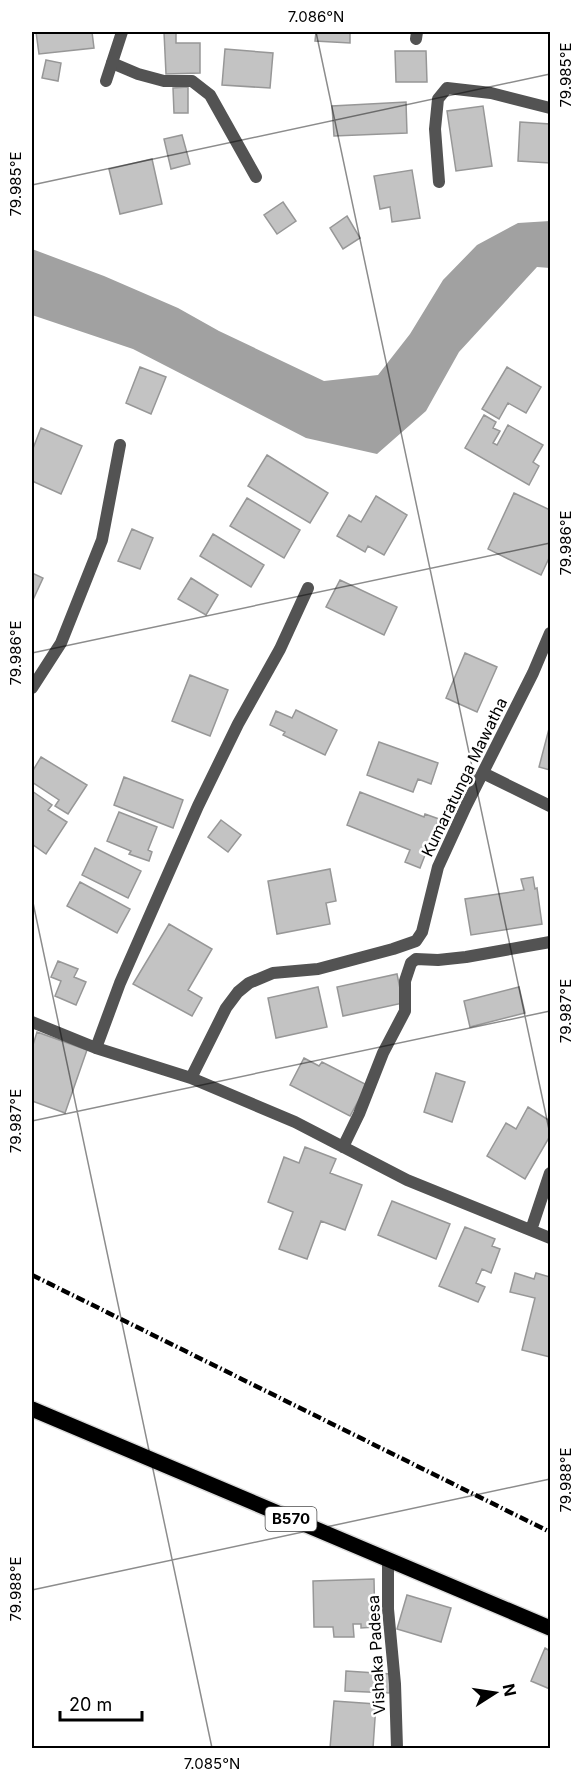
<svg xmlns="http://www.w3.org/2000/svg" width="582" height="1780" font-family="Inter,sans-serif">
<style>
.water{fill:#a1a1a1}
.building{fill:#c3c3c3;stroke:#979797;stroke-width:1.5}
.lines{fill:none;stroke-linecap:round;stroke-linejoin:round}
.primary-casing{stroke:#dbdbdb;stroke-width:18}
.service{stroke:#535353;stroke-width:12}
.minor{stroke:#535353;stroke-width:12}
.primary{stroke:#000;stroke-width:15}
.rail{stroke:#000;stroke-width:4.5;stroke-dasharray:9 3 1.5 3;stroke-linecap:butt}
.ticks{fill:none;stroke:#000;stroke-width:1.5;stroke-opacity:0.45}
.labels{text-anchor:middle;stroke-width:5;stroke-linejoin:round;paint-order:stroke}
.shield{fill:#fff;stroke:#4c4c4c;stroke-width:1.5}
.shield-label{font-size:15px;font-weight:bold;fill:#000}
.street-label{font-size:16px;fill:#000;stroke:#fff}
.neatline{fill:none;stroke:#000;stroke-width:2}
.ticks-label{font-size:15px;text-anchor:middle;fill:#000}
</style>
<rect width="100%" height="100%" fill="#fff"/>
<path class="water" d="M550 221V268L537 267 459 352 426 411 377 454 306 438 133 349 32 315V249L104 276 178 308 219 331 324 381 378 375 410 334 443 280 477 245 518 223Z"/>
<path class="building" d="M36 32H92L94 48 39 54Z
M164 32H176V43H200V73L166 74Z
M316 32H350V43L315 41Z
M225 49 273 53 270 88 222 85Z
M395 51H426L427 82H396Z
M46 60 61 63 58 81 42 78Z
M188 87V113H174L173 88Z
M406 102 407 133 334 136 332 106Z
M483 106 492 166 456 171 447 111Z
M520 122 550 124V163L518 161Z
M182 135 190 164 171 169 164 139Z
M152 159 162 204 120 214 109 169Z
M412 170 420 218 392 222 390 207 380 209 374 176Z
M283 202 296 221 277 234 264 215Z
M347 216 360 238 343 249 330 228Z
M140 367 166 377 151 414 126 403Z
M507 367 541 387 526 413 508 403 499 419 482 409Z
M484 415 496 422 493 428 500 431 493 443 497 445 508 425 543 445 533 462 539 466 529 485 465 448Z
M41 428 82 446 61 494 32 481V451Z
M267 455 328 493 310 523 248 486Z
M514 493 550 510V556L541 575 488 549Z
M376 496 407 515 384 555 368 546 365 552 337 536 349 515 361 522Z
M247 498 300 530 284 558 230 526Z
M132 529 153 538 140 569 118 561Z
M213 534 264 565 251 587 200 556Z
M32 573 43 578 32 602Z
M191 578 218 595 206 615 178 599Z
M340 580 397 607 384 635 326 607Z
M465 653 497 667 477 712 446 698Z
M190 675 228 690 210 736 172 721Z
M296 710 337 730 325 755 283 735 285 732 270 725 276 711 292 718Z
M550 725V770L539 767Z
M379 742 438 763 431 784 418 779 413 792 367 775Z
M41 757 87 785 68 814 55 806 59 800 32 782V772Z
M124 777 183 800 173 828 114 805Z
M32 791 52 805 48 810 67 822 46 854 32 844Z
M360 792 424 817 425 814 439 819 420 868 405 862 410 850 347 825Z
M119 812 157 827 148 850 152 852 149 861 129 854 131 851 107 841Z
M221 820 241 835 228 852 208 837Z
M95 848 141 871 128 898 82 875Z
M330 869 336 901 326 903 330 924 277 934 268 881Z
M533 877 535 889 537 888 542 924 471 935 465 899 524 890 521 879Z
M80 882 130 909 117 933 67 906Z
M169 924 212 949 188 990 202 998 192 1016 133 984Z
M58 961 78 969 74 977 86 982 76 1005 55 996 61 981 51 977Z
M397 974 403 1003 343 1016 337 987Z
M318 987 327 1027 276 1038 268 998Z
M519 987 525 1013 470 1027 464 1001Z
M37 1032 87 1050 65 1113 32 1101V1048Z
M304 1058 319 1066 322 1062 367 1085 350 1116 290 1085Z
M436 1073 465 1082 452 1122 424 1112Z
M528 1107 550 1121V1136L525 1179 487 1156 506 1123 516 1129Z
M305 1147 336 1159 330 1173 362 1185 345 1230 321 1221 307 1259 279 1249 293 1212 268 1202 284 1157 299 1163Z
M392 1201 450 1224 436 1259 378 1235Z
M465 1227 495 1239 492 1246 500 1249 491 1273 482 1269 476 1283 485 1287 478 1302 439 1286Z
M515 1273 534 1279 536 1273 550 1277V1357L522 1350 535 1298 510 1292Z
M374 1579 375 1627 361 1628V1624H353L354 1637H334L333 1627H314L313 1581Z
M407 1595 451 1608 441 1642 397 1629Z
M545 1648 550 1651V1689L531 1681Z
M346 1671 391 1674 390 1693 345 1691Z
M334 1701 376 1704 373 1748H330Z"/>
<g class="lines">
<defs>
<path id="primary" d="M32 1409 550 1628"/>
</defs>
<use href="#primary" class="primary-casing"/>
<path class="service" d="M416 39 417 32
M112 63 138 74 164 81H192L210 95 256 177
M439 182 435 129 438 99 447 88 491 93 550 108"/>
<path class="minor" d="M106 81 122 32
M32 688 61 643 102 540 120 445
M483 773 550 806
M32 1022 96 1048 191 1078 295 1122 407 1180 550 1238
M96 1048 120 983 198 806 238 724 280 649 308 588
M191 1078 226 1008 238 992 249 983 273 973 318 969 393 949 416 941 422 932 438 867 466 806 533 673 550 633
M343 1147 359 1114 383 1053 405 1011V981L411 963 416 959 438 960 466 957 550 942
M531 1230 550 1173
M388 1560V1609L395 1684 397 1748"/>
<use href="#primary" class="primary"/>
<path class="rail" d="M32 1275 550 1532"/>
</g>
<path class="ticks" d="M316 32 550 1134M32 185 550 74M32 653 550 543M32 898 212 1748M32 1121 550 1011M32 1590 550 1479"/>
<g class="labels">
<rect class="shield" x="265.5" y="1507" width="51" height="24" rx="4.5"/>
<g class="shield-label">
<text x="291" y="1524">B570</text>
</g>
<g class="street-label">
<text transform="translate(464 777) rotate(-64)" y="6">Kumaratunga Mawatha</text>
<text transform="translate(376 1655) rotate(-93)" y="6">Vishaka Padesa</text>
</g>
</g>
<rect width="582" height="1780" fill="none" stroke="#ffffff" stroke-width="66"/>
<g transform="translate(495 1693) rotate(78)" stroke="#ffffff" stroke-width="4.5" paint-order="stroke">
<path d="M0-4.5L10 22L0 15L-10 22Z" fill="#000000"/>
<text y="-9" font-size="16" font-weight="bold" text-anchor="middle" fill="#000000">N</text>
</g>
<path d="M60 1711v9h82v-9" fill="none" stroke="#000000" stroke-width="3"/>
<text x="69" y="1711" font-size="18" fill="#000000" stroke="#ffffff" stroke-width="4.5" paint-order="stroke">20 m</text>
<rect x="33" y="33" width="516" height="1714" class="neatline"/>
<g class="ticks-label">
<text x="316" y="22">7.086°N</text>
<text transform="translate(566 75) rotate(-90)" y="5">79.985°E</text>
<text transform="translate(16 184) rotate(-90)" y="5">79.985°E</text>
<text transform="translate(566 543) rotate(-90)" y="5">79.986°E</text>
<text transform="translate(16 653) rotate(-90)" y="5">79.986°E</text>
<text transform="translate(566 1011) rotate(-90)" y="5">79.987°E</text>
<text transform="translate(16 1121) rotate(-90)" y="5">79.987°E</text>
<text transform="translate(566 1480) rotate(-90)" y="5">79.988°E</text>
<text transform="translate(16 1589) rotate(-90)" y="5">79.988°E</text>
<text x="212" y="1769">7.085°N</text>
</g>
</svg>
